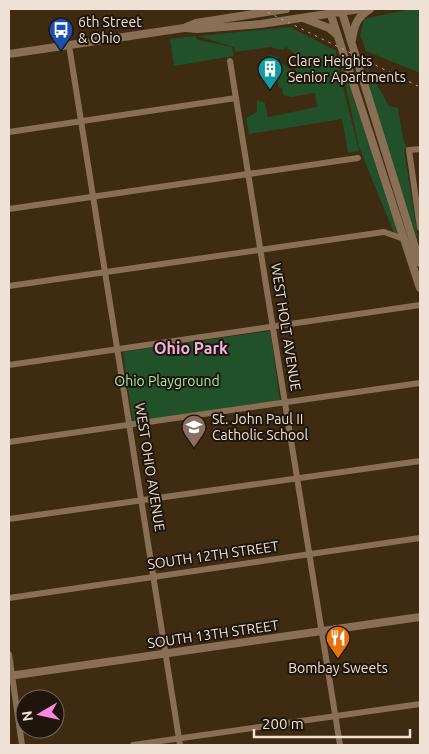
<svg xmlns="http://www.w3.org/2000/svg" width="429" height="754" font-family="Ubuntu,sans-serif">
<style>
.green{fill:#205129}
.lines{fill:none;stroke-linecap:round;stroke-linejoin:round}
.minor{stroke:#886f55;stroke-width:6}
.tertiary{stroke:#886f55;stroke-width:8}
.rail{stroke:#bbab9a;stroke-width:1;stroke-dasharray:2.5 5;stroke-linecap:butt}
.labels{text-anchor:middle;stroke-width:4;stroke-linejoin:round;paint-order:stroke}
.poi-label{font-size:14px;fill:#efe1d3;stroke:#1f150b;text-anchor:start}
.street-label{font-size:14px;fill:#efe1d3;stroke:#1f150b}
.park-label{font-size:14px;fill:#a1ecaa;stroke:#1f150b}
.quarter-label{font-size:16px;font-weight:bold;fill:#f2b1e4;stroke:#1f150b}
</style>
<rect width="100%" height="100%" fill="#3f2a12"/>
<path class="green" d="M411 9H420V73L366 51 360 35 364 19Z
M290 27 336 51 337 63 359 151 348 153 342 119 249 134 246 118 257 112V100L265 103 268 117 317 107 315 93 291 97 283 95 282 88H279L274 61H271L269 55 279 57 277 60 293 71 301 65 302 59 286 47 283 50 270 47 235 52 234 47 197 36Z
M195 36 198 40 232 47 234 56 174 66 170 39Z
M338 51 399 235 394 233 359 147Z
M366 66 389 106 398 108 403 139 407 148 404 150 419 244 372 100Z
M270 331 280 400 133 422 123 352Z"/>
<g class="lines">
<path class="minor" d="M69 45 180 745
M230 61 340 745
M9 132 236 98
M420 149 409 150 420 228
M9 209 358 158
M9 286 384 232 404 239
M9 365 420 305
M9 442 420 383
M9 519 420 461
M9 598 420 538
M9 654 22 745
M133 745 420 704"/>
<path class="tertiary" d="M329 9 420 288
M341 9 420 263
M303 18 329 28 336 34
M186 28 197 29 261 24 360 9
M352 40C354 25 357 17 370 9
M9 54 184 28 196 23 286 9
M9 676 420 617"/>
<path class="rail" d="M261 9 420 87"/>
</g>
<defs>
<symbol id="bus-pin" viewBox="-11 -11 22 30"><path d="M0 17L-7.5 6A9.5 9.5 0 1 1 7.5 6Z" fill="#1a4fb4" stroke="#1f150b"/><path d="M-5-6H5V4H4V6H2V4H-2V6H-4V4H-5ZM-3.5-4V0h7V-4ZM-3.5 1.2v1.5H-2V1.2ZM2 1.2v1.5H3.5V1.2Z" fill="#fff"/></symbol>
<symbol id="building-pin" viewBox="-11 -11 22 30"><path d="M0 17L-7.5 6A9.5 9.5 0 1 1 7.5 6Z" fill="#0f9aa8" stroke="#1f150b"/><path d="M-4-6H4V6H1V3H-1V6H-4ZM-2.5-4.3h1.7v1.8h-1.7ZM.8-4.3h1.7v1.8H.8ZM-2.5-1h1.7V.8h-1.7ZM.8-1h1.7V.8H.8Z" fill="#fff"/></symbol>
<symbol id="school-pin" viewBox="-11 -11 22 30"><path d="M0 17L-7.5 6A9.5 9.5 0 1 1 7.5 6Z" fill="#8d6e63" stroke="#1f150b"/><path d="M0-5L7-2L0 1L-7-2ZM-4 1L0 2.5L4 1V4Q0 6-4 4Z" fill="#fff"/></symbol>
<symbol id="restaurant-pin" viewBox="-11 -11 22 30"><path d="M0 17L-7.5 6A9.5 9.5 0 1 1 7.5 6Z" fill="#e8710a" stroke="#1f150b"/><path d="M-5-6h1v4h1v-4h1v4h1v-4h1v5L-1.5 .5V6h-2V.5L-5-1ZM5-6V6H3V1.5H1.5Q1.5-4 5-6Z" fill="#fff"/></symbol>
</defs>
<g fill-rule="evenodd">
<use href="#bus-pin" x="47" y="16" width="28" height="38"/>
<use href="#building-pin" x="256" y="55" width="28" height="38"/>
<use href="#school-pin" x="180" y="413" width="28" height="38"/>
<use href="#restaurant-pin" x="324" y="624" width="28" height="38"/>
</g>
<g class="labels">
<g class="poi-label">
<text x="78" y="27">6th Street<tspan x="78" dy="16">&amp; Ohio</tspan></text>
<text x="288" y="66">Clare Heights<tspan x="288" dy="16">Senior Apartments</tspan></text>
<text x="212" y="424">St. John Paul II<tspan x="212" dy="16">Catholic School</tspan></text>
<text x="338" y="673" text-anchor="middle">Bombay Sweets</text>
</g>
<g class="street-label">
<text transform="translate(286 327) rotate(81)" y="5">WEST HOLT AVENUE</text>
<text transform="translate(150 467) rotate(81)" y="5">WEST OHIO AVENUE</text>
<text transform="translate(213 555) rotate(-8)" y="5">SOUTH 12TH STREET</text>
<text transform="translate(213 634) rotate(-8)" y="5">SOUTH 13TH STREET</text>
</g>
<g class="park-label">
<text x="167" y="386">Ohio Playground</text>
</g>
<g class="quarter-label">
<text x="191" y="354">Ohio Park</text>
</g>
</g>
<rect width="429" height="754" fill="none" stroke="#efe1d3" stroke-width="20"/>
<g transform="translate(40 714) rotate(261)"><circle r="24" fill="#1f150b" stroke="#72675b"/>
<path d="M0-4L9 19L0 12L-9 19Z" fill="#fb87e5"/>
<text y="-8" font-size="14" font-weight="bold" text-anchor="middle" fill="#efe1d3">N</text>
</g>
<path d="M254 729v8h156v-8" fill="none" stroke="#efe1d3" stroke-width="2.5"/>
<text x="262" y="729" font-size="15" fill="#efe1d3" stroke="#1f150b" stroke-width="4" paint-order="stroke">200 m</text>
</svg>
